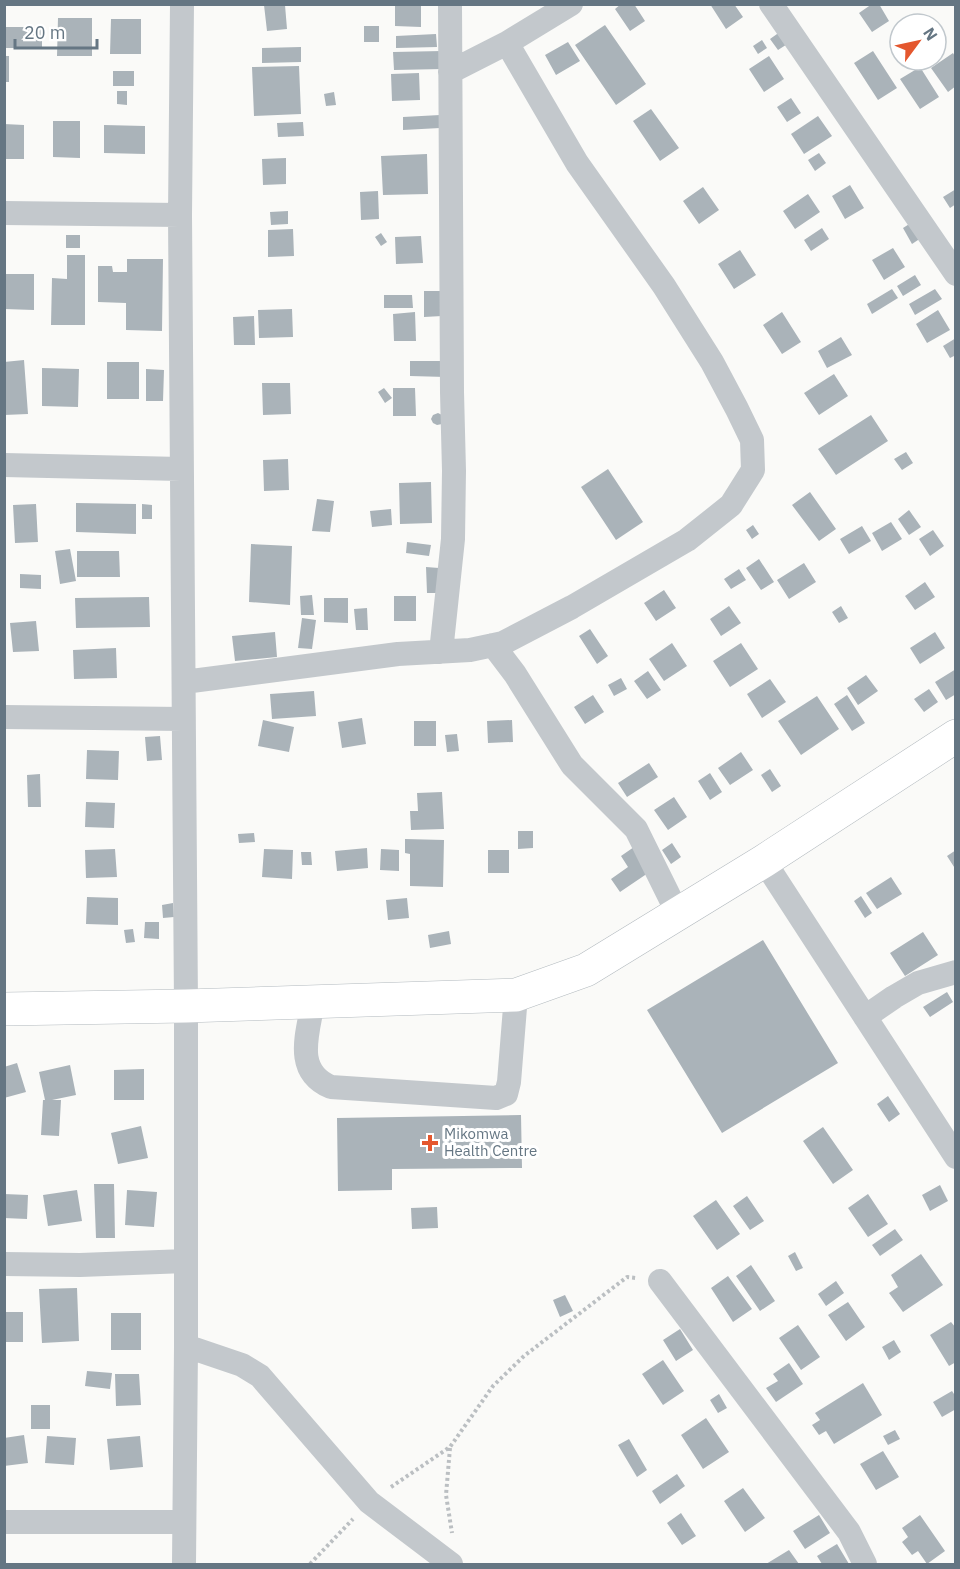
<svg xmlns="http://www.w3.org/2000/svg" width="960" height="1569" font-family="'IBM Plex Sans',sans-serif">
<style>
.building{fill:#aab3b9}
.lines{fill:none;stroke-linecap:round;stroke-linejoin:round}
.secondary-casing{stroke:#b3babf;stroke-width:34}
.path{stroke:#bbbfc2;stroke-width:4;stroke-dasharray:3 3;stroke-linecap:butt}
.minor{stroke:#c3c8cc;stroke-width:24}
.secondary{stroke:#fff;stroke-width:33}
.poi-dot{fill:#e4572e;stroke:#fff;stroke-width:2}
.labels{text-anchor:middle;stroke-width:6;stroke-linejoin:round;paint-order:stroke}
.poi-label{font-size:15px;fill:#657683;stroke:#fff;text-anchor:start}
</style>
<rect width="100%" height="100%" fill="#fafaf8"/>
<path class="building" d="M395 4H421V27L395 26Z
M621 4H634L645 21 630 31 615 9Z
M710 4H734L743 17 726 29Z
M872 4H879L889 21 872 32 859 13Z
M264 5H285L287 29 267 31Z
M58 18H92V56H57Z
M111 19H141V54H110Z
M605 25 646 84 616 105 575 45Z
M364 26H379V42H364Z
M4 27H42V48H4Z
M784 29 792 41 778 50 770 39Z
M436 34 437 47 396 48V36Z
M762 40 767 48 758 54 753 46Z
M568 42 580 61 556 75 545 55Z
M301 47V62L262 63V48Z
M442 51 443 69 394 70 393 52Z
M873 51 897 88 878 100 854 63Z
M953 53 956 58V86L948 92 931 68Z
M4 56H9V82H4Z
M769 56 784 79 764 92 749 69Z
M299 66 301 114 254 116 252 67Z
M920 67 939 97 920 109 900 79Z
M113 71H134V86H113Z
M419 73 420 100 392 101 391 74Z
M117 91H127V105L117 104Z
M334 92 336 105 326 106 324 94Z
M791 98 801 113 787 122 777 107Z
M651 109 679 148 660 161 633 121Z
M440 115V128L403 130V117Z
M818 116 832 136 804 154 791 134Z
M53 121H80V158L53 157Z
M303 122 304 136 278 137 277 123Z
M4 124 24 125V159H4Z
M104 125 145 126V154L104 153Z
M819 153 826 163 815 171 808 160Z
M427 154 428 194 383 195 381 156Z
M286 158V184L263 185 262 159Z
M850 185 864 208 845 219 832 196Z
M703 187 719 210 699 224 683 201Z
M956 189V204L950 208 943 197Z
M378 191 379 219 361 220 360 192Z
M808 194 820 212 795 229 783 211Z
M288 211V224L271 225 270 212Z
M914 221 924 236 912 244 903 228Z
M822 228 829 239 811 251 804 240Z
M293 229 294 256 268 257V230Z
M381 233 387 242 381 246 375 237Z
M66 235H80V248H66Z
M421 236 423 263 396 264 395 237Z
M893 248 905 267 884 280 872 260Z
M740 250 756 275 734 289 718 264Z
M67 255H85V325H51L52 278 67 279Z
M127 259H163L162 331 126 330V303L98 302V266H112L113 272H127Z
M4 274H34V310L4 309Z
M915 275 921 285 903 296 897 286Z
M892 289 898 298 872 314 867 304Z
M935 289 942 299 915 315 909 304Z
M424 291H441L442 316 424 317Z
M384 295H412L413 308H384Z
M292 309 293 337 259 338 258 310Z
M938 310 950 330 927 343 916 324Z
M415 312 416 341H394L393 314Z
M782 312 801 342 782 354 763 325Z
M254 316 255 345H234L233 317Z
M841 337 852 355 827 368 818 351Z
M956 338V355L950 358 943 346Z
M24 360 28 414 4 415V362Z
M410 361H446V377L410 376Z
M107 362H139V399H107Z
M42 368 79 369 78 407 42 406Z
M146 369 164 370 163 401H146Z
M834 374 848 396 819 415 804 393Z
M262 383H290L291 414 263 415Z
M384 388 392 398 385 403 378 392Z
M393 388H415L416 416H393Z
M438 413 442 415V424L437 425 433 423 431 419 433 415Z
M871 415 888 441 836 475 818 449Z
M906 452 913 463 902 470 894 459Z
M288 459 289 490 264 491 263 460Z
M608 469 643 522 616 540 581 487Z
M431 482 432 523 400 524 399 483Z
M810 492 836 529 819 541 792 505Z
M317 499 334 501 330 532 312 531Z
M76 503 136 504V534L76 532Z
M36 504 38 542 15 543 13 505Z
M142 504 152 505V519H142Z
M391 509 392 525 372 527 370 511Z
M909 510 921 527 909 535 898 519Z
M891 522 902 539 882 551 872 533Z
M753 525 759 534 752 539 746 530Z
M862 526 871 541 849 554 840 539Z
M933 530 944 546 930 556 919 539Z
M407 542 431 545 429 556 406 553Z
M251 544 292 546 290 605 249 602Z
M70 549 76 581 60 584 55 551Z
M77 551H119L120 577H77Z
M759 559 774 582 761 590 746 568Z
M804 563 816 582 789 599 777 580Z
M426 567 439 568V593H427Z
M739 569 746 580 731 589 724 579Z
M20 574 41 575V589L20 588Z
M925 582 935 597 915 610 905 596Z
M664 590 676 608 656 621 644 603Z
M312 595 314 615H301L300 596Z
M394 596H416V621H394Z
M149 597 150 627 76 628 75 598Z
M324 598H348V623L324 622Z
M729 606 741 623 721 636 710 619Z
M841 606 848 618 839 623 832 612Z
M367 608 368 630H356L354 609Z
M302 618 316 620 312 649 298 648Z
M36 621 39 651 13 652 10 623Z
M590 629 608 656 597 664 579 636Z
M275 632 277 657 235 661 232 636Z
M935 632 945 648 920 664 910 648Z
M672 643 687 666 664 681 649 659Z
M741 643 758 669 730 687 713 661Z
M116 648 117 678 74 679 73 650Z
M956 669V694L946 700 935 682Z
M648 671 661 690 647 699 634 681Z
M866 675 878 691 858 705 847 688Z
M621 678 627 689 614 696 608 685Z
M770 679 786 702 762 718 747 694Z
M929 689 938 702 924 712 914 699Z
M314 691 316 716 272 719 270 694Z
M593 695 604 712 585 724 574 707Z
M847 695 865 723 852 731 834 704Z
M817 696 839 729 801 755 778 721Z
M362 718 366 744 342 748 338 722Z
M263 720 294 727 289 752 258 746Z
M512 720 513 742 488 743 487 721Z
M414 721H436V746H414Z
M457 734 459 751 447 752 445 735Z
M160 736 162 760 147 761 145 737Z
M87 750 119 751 118 780 86 779Z
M741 752 753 770 730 785 718 768Z
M649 763 658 777 627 797 618 783Z
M770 769 781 786 772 792 761 775Z
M710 773 722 792 710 800 698 781Z
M40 774 41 807H28L27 775Z
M442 792 444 829 411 830 410 811H418L417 793Z
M674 797 687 817 668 830 654 810Z
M86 802 115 803 114 828 85 827Z
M518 831H533V848L518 849Z
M254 833 255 842 239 843 238 834Z
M405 839 444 840 443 887 410 886V854L405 853Z
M672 843 681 857 671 864 662 850Z
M634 847 651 871 620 892 611 879 628 867 621 856Z
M367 848 368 868 337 871 335 851Z
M115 849 117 877 86 878 85 850Z
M264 849 293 850 292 879 262 877Z
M381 849 399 850V871L380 870Z
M488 850H509V873H488Z
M956 850V870L947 856Z
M301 852H311L312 865H302Z
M891 877 902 894 877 909 866 893Z
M861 896 872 913 865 918 854 901Z
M87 897 118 898V925L86 924Z
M407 898 409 918 388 920 386 900Z
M173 903 174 917 163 918 162 905Z
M145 922H159V939L144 938Z
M133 929 135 942 126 943 124 930Z
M449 931 451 944 430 948 428 935Z
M923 932 938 955 905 976 890 953Z
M763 940 838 1063 722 1133 647 1010Z
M947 992 953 1002 930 1017 923 1007Z
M17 1063 26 1092 4 1098V1067Z
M70 1065 76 1095 52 1100H61L59 1136 41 1135 43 1100H45L39 1072Z
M144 1069V1100H114V1070Z
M888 1096 900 1114 889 1122 877 1104Z
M521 1115 522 1168 392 1169V1190L338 1191 337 1118Z
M141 1126 148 1158 118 1164 111 1133Z
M823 1127 853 1170 833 1184 803 1141Z
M94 1184H114L115 1238H96Z
M940 1185 948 1201 930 1211 922 1195Z
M77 1190 82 1221 48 1226 43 1195Z
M127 1190 157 1192 154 1227 125 1225Z
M4 1194 28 1195 27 1219 4 1218Z
M868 1194 888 1224 868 1237 848 1208Z
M747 1196 764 1221 750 1230 733 1206Z
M716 1200 740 1234 717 1250 693 1216Z
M437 1207 438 1228 412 1229 411 1208Z
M895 1229 903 1240 880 1256 872 1245Z
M795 1252 803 1268 796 1271 788 1256Z
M921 1254 943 1285 903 1312 889 1293 898 1287 891 1275Z
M751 1265 775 1301 760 1311 736 1276Z
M728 1276 752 1309 733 1322 711 1288Z
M836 1281 844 1293 826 1306 818 1294Z
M77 1288 79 1341 42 1343 39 1289Z
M565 1295 573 1311 560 1317 553 1300Z
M848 1302 865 1327 846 1341 828 1315Z
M4 1312H23V1342H4Z
M111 1313H141V1350H111Z
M951 1322 956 1328V1362L949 1366 930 1335Z
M798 1325 820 1357 801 1370 779 1338Z
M680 1329 693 1350 676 1361 663 1340Z
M894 1340 901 1352 889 1360 882 1347Z
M663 1360 684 1391 663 1405 642 1374Z
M789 1363 803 1384 776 1402 766 1388 778 1381 773 1374Z
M87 1371 112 1373 110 1389 85 1386Z
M115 1374H139L141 1405 116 1406Z
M863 1383 882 1415 834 1444 826 1431 819 1435 812 1425 820 1420 815 1413Z
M952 1391 956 1397V1409L942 1417 933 1402Z
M719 1394 727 1408 718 1413 710 1400Z
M31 1405H50V1429H31Z
M706 1418 729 1452 703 1469 681 1435Z
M895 1430 900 1439 888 1445 883 1436Z
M24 1435 28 1463 4 1466V1438Z
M47 1436 76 1438 74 1465 45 1463Z
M140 1436 143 1467 110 1470 107 1439Z
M629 1439 647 1470 637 1477 618 1445Z
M883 1451 899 1477 876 1490 860 1464Z
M677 1474 685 1486 660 1504 652 1491Z
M743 1488 765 1518 745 1532 724 1501Z
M681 1513 696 1536 682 1545 667 1523Z
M819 1515 830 1533 805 1549 793 1531Z
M920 1515 945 1551 927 1564 918 1551 912 1555 902 1542 908 1537 902 1528Z
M837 1544 849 1564H822L817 1556Z
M789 1550 799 1564H766Z"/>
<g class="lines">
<defs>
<path id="secondary" d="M4 1009 186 1006 516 995 586 970 764 861 956 736"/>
</defs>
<use href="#secondary" class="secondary-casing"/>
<path class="path" d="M450 1448 446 1495 452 1533
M391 1487 450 1447 493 1386 524 1356 627 1277 636 1278
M310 1564 353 1519"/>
<path class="minor" d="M182 4 180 215 186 1006V1346L184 1564
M771 4 956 274
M450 72 507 43 571 4
M4 213 180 215
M4 465 181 469
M493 645 515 674 572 765 636 829 678 914
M441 652 453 539 454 471 452 392 450 4
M184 682 398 654 470 650 503 643 572 607 687 540 731 505 753 470 752 440 737 409 712 362 664 286 577 163 507 43
M4 717 183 719
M764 861 956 1157
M313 1002C308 1033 293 1071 331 1087L496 1098 506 1094 509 1082 516 995
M865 1017 894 997 918 983 956 972
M4 1264 80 1265 186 1261
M660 1281 849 1532 865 1564
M186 1346 242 1365 260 1376 369 1502 451 1564
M4 1522H184"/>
<use href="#secondary" class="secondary"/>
</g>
<path class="poi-dot" d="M427 1134h6v6h6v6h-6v6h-6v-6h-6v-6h6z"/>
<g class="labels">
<g class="poi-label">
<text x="444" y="1139">Mikomwa<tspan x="444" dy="17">Health Centre</tspan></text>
</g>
</g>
<rect width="960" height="1569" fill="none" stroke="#657683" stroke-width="12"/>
<g transform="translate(918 42) rotate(57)"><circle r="28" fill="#ffffff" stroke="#c1c8cd" stroke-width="1.5"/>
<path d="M0-4.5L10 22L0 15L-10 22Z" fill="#e4572e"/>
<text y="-9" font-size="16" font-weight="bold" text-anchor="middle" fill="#657683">N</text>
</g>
<path d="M15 39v9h82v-9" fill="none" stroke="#657683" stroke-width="3"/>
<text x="24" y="39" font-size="18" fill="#657683" stroke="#ffffff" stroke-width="4.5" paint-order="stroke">20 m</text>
</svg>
